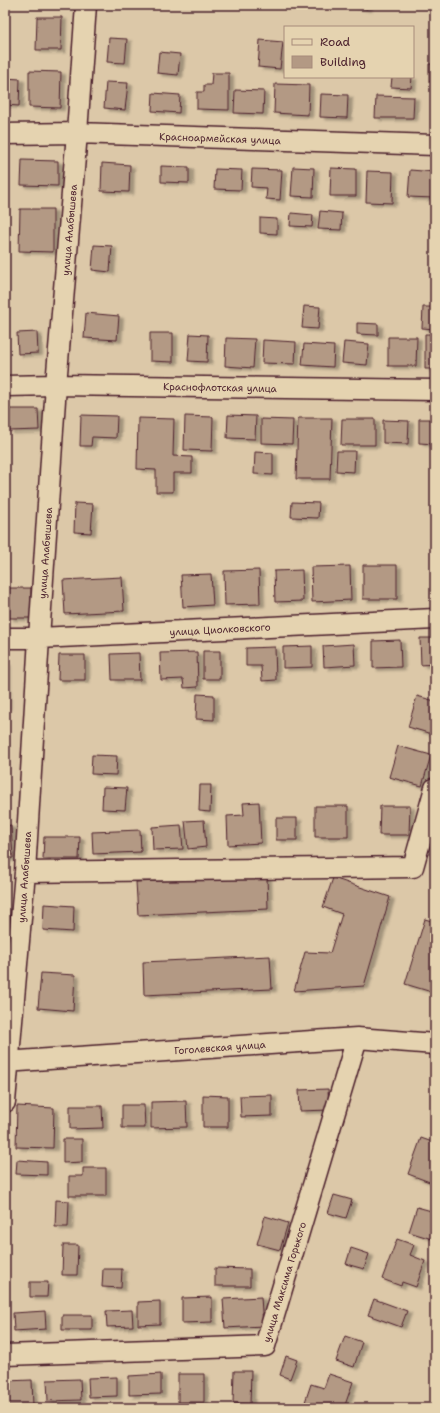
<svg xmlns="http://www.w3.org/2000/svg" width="440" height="1413" font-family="'Shantell Sans',sans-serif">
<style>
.building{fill:#b39984;stroke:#4a1f2b;filter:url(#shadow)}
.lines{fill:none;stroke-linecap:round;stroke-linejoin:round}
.street-casing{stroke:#4a1f2b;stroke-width:23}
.street{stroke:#e5d3b0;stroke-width:20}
.labels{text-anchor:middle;stroke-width:3;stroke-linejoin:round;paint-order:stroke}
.street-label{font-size:10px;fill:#4a1f2b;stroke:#e5d3b0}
</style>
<defs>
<filter id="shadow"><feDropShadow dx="4.5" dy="2.5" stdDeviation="1" flood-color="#0004"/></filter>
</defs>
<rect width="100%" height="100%" fill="#dcc8a8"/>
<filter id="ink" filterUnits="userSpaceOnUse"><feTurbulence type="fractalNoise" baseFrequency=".025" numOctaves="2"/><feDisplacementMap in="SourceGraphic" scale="8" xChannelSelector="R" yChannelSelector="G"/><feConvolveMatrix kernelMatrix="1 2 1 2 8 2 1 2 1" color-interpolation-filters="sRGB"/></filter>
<g filter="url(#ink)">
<path class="building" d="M350 5H368L367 9Z
M37 17H62L61 50H36Z
M109 38 127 39 125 63 107 62Z
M260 40 283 42 280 69 258 67Z
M159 52 180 54 178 75 157 73Z
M429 64H435V82H429Z
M29 71 61 72 60 108 29 107Z
M212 73H229V110L197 109V92H204V85H211Z
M392 77H412L411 88 391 87Z
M5 78 20 79 19 106 5 105Z
M106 82 128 83 125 110 104 108Z
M275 84 309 85 308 115 274 113Z
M235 90 264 91 263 114 234 113Z
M153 93 180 95 179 113 152 111Z
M321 94 348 95 347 118 320 117Z
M376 96 414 97 413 118H375Z
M22 160 58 161V186L21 185Z
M102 163 130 165 129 192 101 191Z
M161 166 189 167V183L161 182Z
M293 167 314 168 313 197 291 196Z
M331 168 356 169V196H330Z
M215 169 242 170 241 190 214 189Z
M252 169 282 170 280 200 266 199 267 188 251 187Z
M410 170 435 172 434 198 408 197Z
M367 171 393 172 392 203 366 202Z
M20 209H53V252L19 251Z
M320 211 342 213 341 230 318 229Z
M291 213 313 215 312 227 290 226Z
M260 218 277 219V234L260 233Z
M94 245 112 246 110 272 92 270Z
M304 306 320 307 318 329 302 328Z
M423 307H435V329L422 328Z
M86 313 119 316 117 340 84 338Z
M357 323 378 324V335L357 334Z
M37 332 38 353 18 354 17 333Z
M150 333H173V362L150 361Z
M190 334 208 335 207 362 188 361Z
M425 334H435V369H425Z
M388 337H417L416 366H388Z
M226 338 255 339 253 368 225 366Z
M263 340 296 342 295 364 262 363Z
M344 342 369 344 367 365 342 363Z
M304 344 334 346 333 367 302 365Z
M9 409H38L39 430 9 431Z
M81 415 117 416 116 438 92 437 91 446H80Z
M228 415 256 416 255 439 227 438Z
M185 416 213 417 212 451 184 450Z
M138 418 174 419 173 456 192 457V473H173V492H156V470L137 469Z
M298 418H332L330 479H296Z
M261 419 293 420 292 444 261 443Z
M342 419H375V445H341Z
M419 419H435V444L419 443Z
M383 420 409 421 408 444 383 443Z
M337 451H355L354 472 336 471Z
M255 452 273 453V475L254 474Z
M292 502 319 503 318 518 291 517Z
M75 503 93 504 91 533 74 532Z
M363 565H397V599H363Z
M350 566 351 600 312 602 311 567Z
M259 570 260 604 225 605 224 571Z
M302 570 303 601 275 602 274 571Z
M211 574 213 605 183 607 181 575Z
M122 577 124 611 65 614 63 580Z
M9 588H31V618H9Z
M420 638H435V664L421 665Z
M400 640 401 667 373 668V641Z
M354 644 355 665 324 667 323 646Z
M312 646V667L283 668V647Z
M275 647 276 680 262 681 261 666H246V648Z
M203 651H220V679H203Z
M197 652 198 687 184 688 183 679 161 680 160 653Z
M139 653 140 680H112L111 654Z
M59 655H85V680H58Z
M5 663H6V707H5Z
M197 694 214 695V720L196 719Z
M417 696 435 701V735L408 727Z
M398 746 431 755 422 786 389 777Z
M92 755 117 756 116 775 91 774Z
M200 785H211L210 812 199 811Z
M103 787 127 788 125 810 102 809Z
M259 802 261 843 228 845 227 816 244 815 243 803Z
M315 806H348V837H315Z
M380 806H410L409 835H379Z
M276 818H297V840H276Z
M204 820 206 847 188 849 185 821Z
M11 825 13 858 5 859V826Z
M181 825 183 849 153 850 152 827Z
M140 830 141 852 93 854 92 832Z
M44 837H80L79 859H43Z
M267 876 268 909 138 915 136 882Z
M333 878 390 897 364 986 294 991 305 952 330 953 342 914 323 907Z
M44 904 74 906 73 932 43 930Z
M5 912H7L6 934H5Z
M425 919 435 922V993L405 984Z
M270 956 272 989 144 995 143 962Z
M41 973 75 975 73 1011 38 1008Z
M328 1089 329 1110 300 1111 299 1090Z
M203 1095 228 1096V1127H203Z
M272 1095V1116L241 1117 240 1096Z
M186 1101 187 1127 151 1128V1102Z
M122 1105H144L145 1128H122Z
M17 1106 54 1108 53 1148 16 1147Z
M70 1106H102L103 1128 70 1129Z
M421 1138 435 1143V1184L408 1174Z
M63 1139H82V1162L63 1163Z
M17 1160 47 1162V1175L16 1174Z
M83 1168H106V1196H69V1176H83Z
M334 1195 352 1200 346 1218 328 1213Z
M56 1200 69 1201 68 1227H55Z
M417 1207 435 1212V1229L432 1239 409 1232Z
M265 1216 288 1223 280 1250 257 1244Z
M397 1239 414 1245 410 1255 425 1261 416 1287 402 1282 401 1286 382 1279Z
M63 1245H78L77 1275H62Z
M351 1248 369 1254 364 1269 346 1264Z
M215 1268 250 1269V1286H215Z
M103 1269H122L121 1288 102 1287Z
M30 1282H48L47 1297H30Z
M212 1297V1322L182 1323V1298Z
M261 1297 263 1326 225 1328 223 1299Z
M374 1299 407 1311 401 1327 368 1315Z
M160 1301V1324L138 1325V1302Z
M132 1310 133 1326 107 1327 106 1311Z
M45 1311 46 1329 14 1331 13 1313Z
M62 1315H92V1330H62Z
M345 1336 362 1342 354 1367 336 1361Z
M286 1356 297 1360 290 1379 280 1375Z
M234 1371H251L250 1404 233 1403Z
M161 1374V1394L129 1395V1376Z
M178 1374H204V1402H178Z
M329 1374 353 1382 344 1408H303L311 1384 324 1388Z
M117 1377V1396L89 1397 88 1378Z
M80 1379 81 1400 48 1401 47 1380Z
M32 1380 33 1406 5 1407V1381Z
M125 1405H136V1408H125Z
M166 1405H178V1408H166Z"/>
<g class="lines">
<defs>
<path id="street" d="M5 134 77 133 435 145
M5 386 56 385 435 390
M5 638H39L435 619
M25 872 413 867 435 788
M5 1062 357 1038 435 1044
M5 1102 25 872 39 638 56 385 77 133 86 5
M5 1355 265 1346 357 1038"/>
</defs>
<use href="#street" class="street-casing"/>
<use href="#street" class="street"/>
</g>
</g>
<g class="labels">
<g class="street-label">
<text transform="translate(220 138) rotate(2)" y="4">Красноармейская улица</text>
<text transform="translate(69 230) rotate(-85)" y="4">улица Алабышева</text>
<text transform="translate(220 387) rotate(1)" y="4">Краснофлотская улица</text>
<text transform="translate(45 553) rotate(-86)" y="4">улица Алабышева</text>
<text transform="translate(220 629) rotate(-3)" y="4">улица Циолковского</text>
<text transform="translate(24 877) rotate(-86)" y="4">улица Алабышева</text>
<text transform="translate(220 1047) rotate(-4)" y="4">Гоголевская улица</text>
<text transform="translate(284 1282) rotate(-73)" y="4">улица Максима Горького</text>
</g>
</g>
<rect width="440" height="1413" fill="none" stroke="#e5d3b0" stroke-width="20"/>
<rect x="10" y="10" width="420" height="1393" fill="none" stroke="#4a1f2b" stroke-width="1.5" filter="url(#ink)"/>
<rect x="284" y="26" width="130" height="52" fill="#e5d3b0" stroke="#a78b7b"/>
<rect x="292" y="39" width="20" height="6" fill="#e5d3b0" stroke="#a78b7b"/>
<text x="320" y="46" font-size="12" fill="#4a1f2b">Road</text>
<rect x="292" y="56" width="20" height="12" fill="#b39984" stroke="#a78b7b"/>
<text x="320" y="66" font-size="12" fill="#4a1f2b">Building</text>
</svg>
